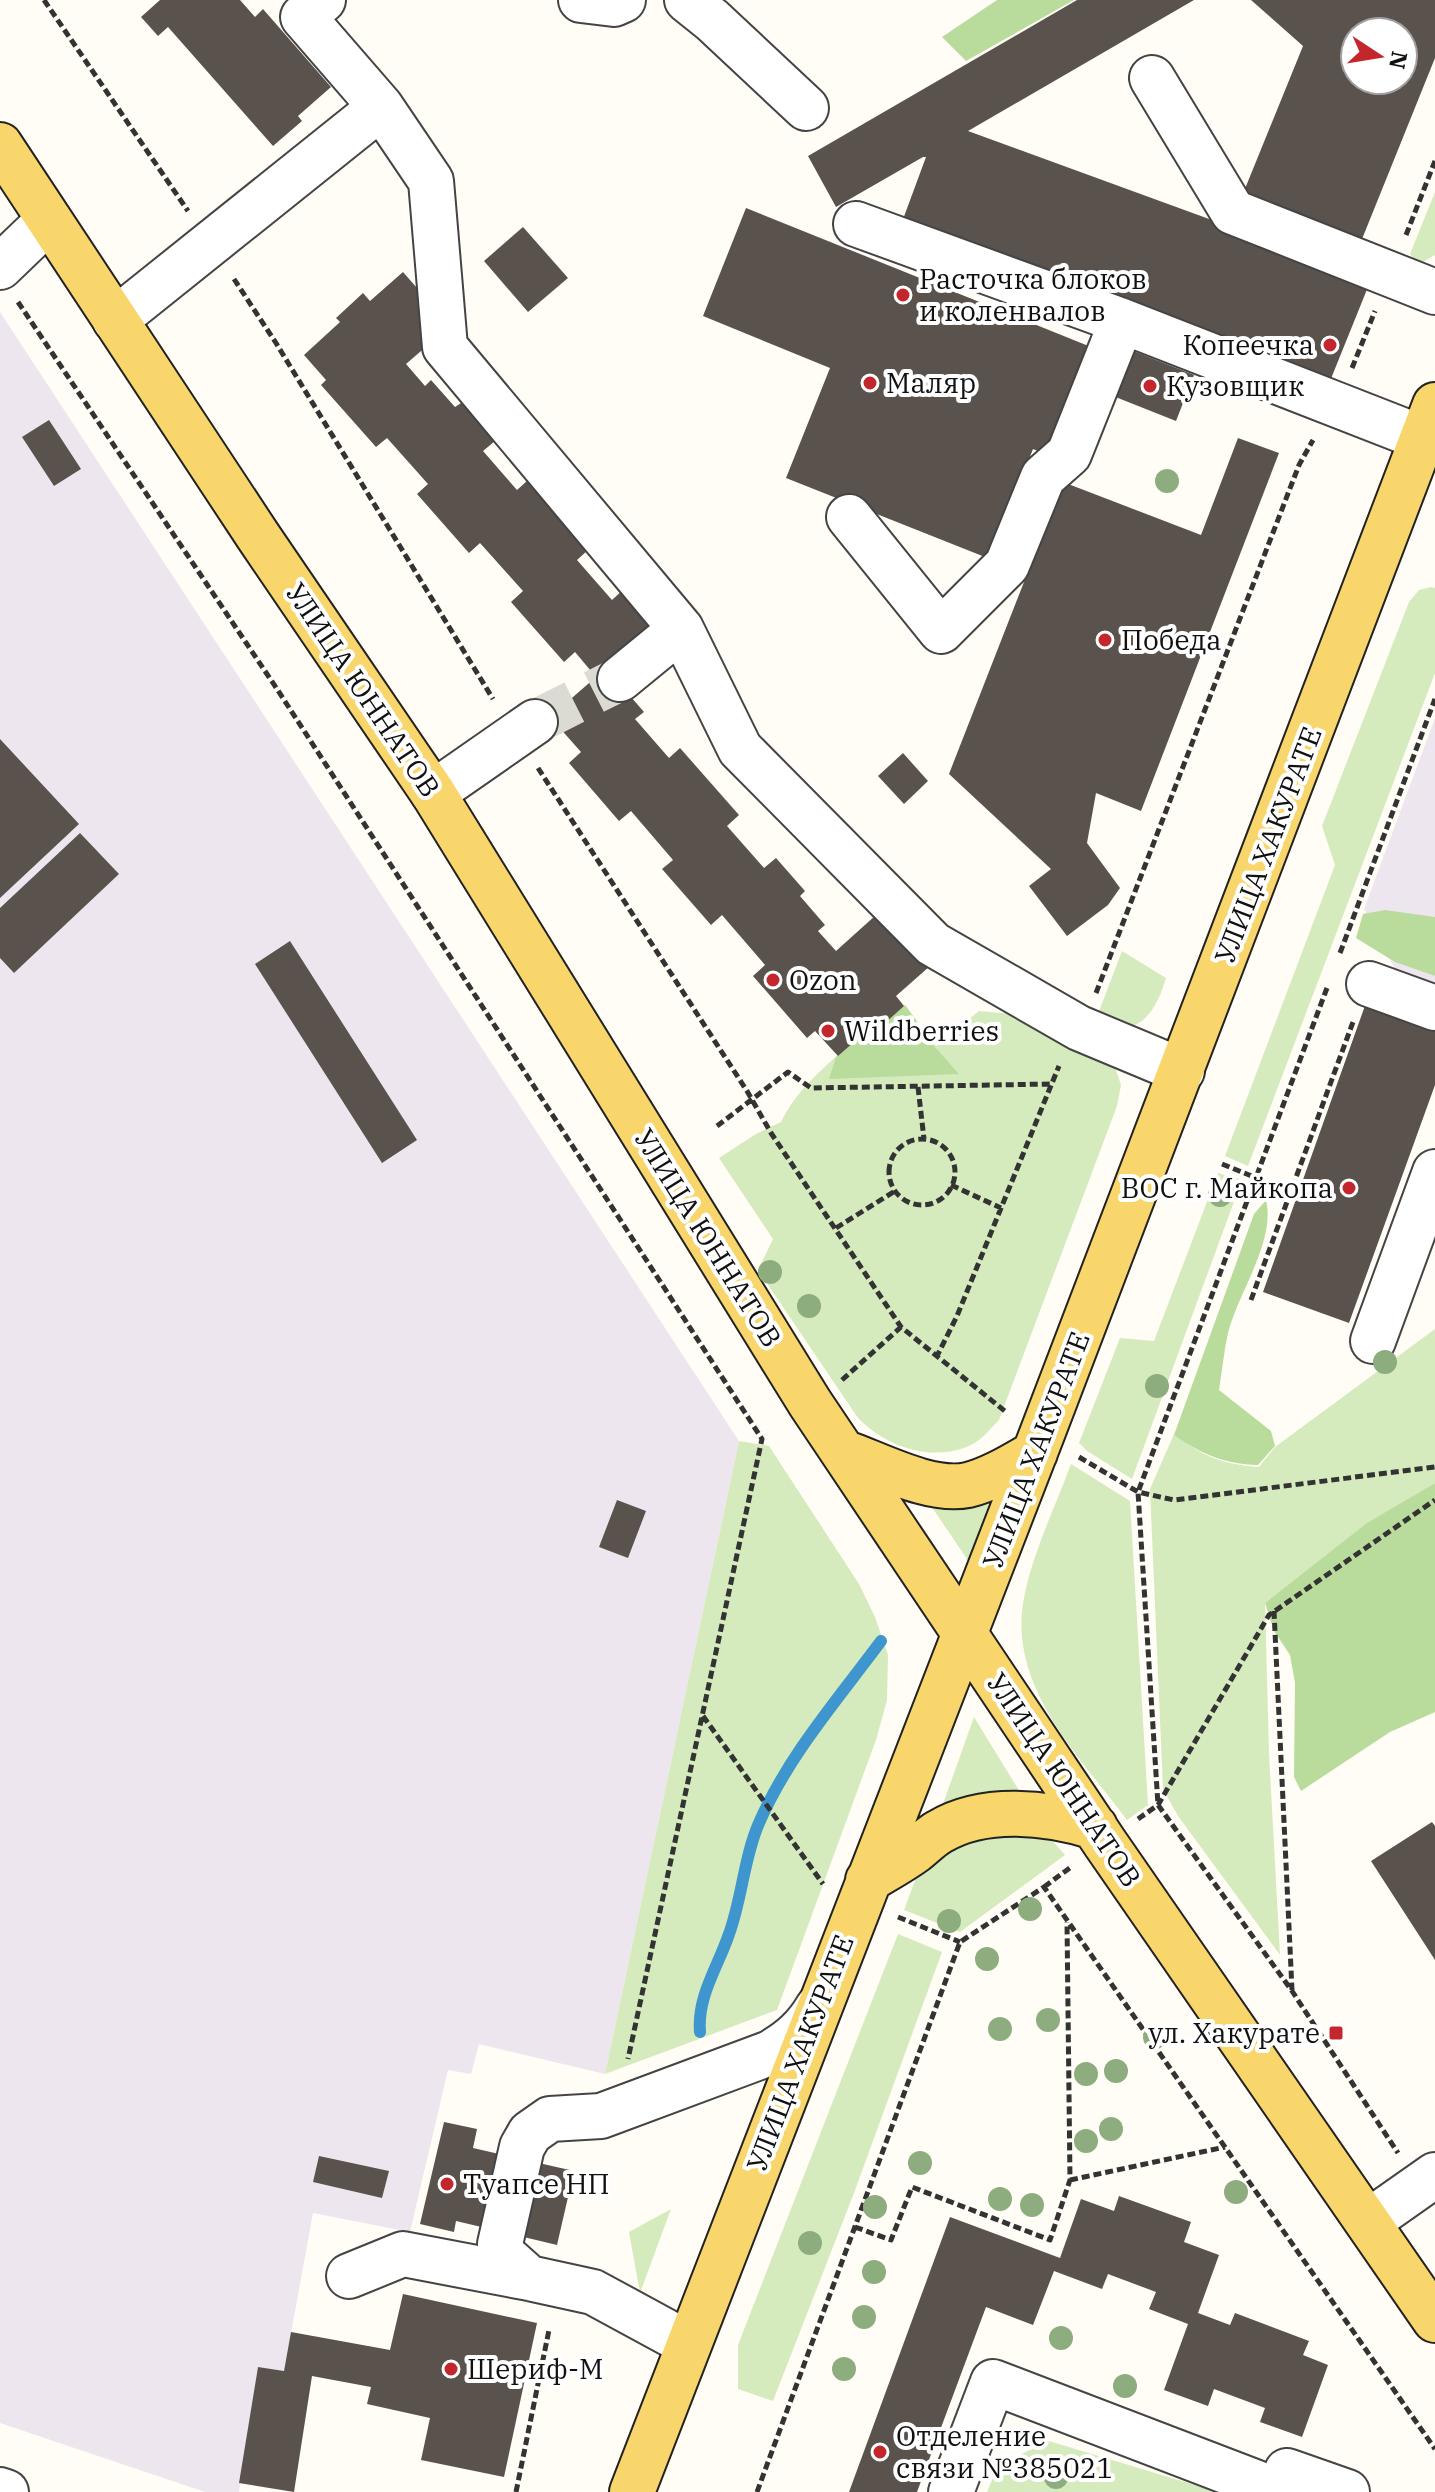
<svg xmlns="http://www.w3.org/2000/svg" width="1435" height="2492" font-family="'IBM Plex Serif',serif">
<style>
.industrial{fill:#eee6ef}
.green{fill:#d5ebbd}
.forest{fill:#b9dc9c}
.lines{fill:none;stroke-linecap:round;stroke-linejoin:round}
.stream{stroke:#3f96cf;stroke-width:12}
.building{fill:#5a524d;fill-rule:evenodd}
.minor-tunnel{stroke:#dbdad3;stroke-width:44;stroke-dasharray:44 22;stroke-linecap:butt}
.minor-casing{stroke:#444;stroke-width:48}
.major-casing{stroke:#222;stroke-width:48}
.path{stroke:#333;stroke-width:5;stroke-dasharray:8 4;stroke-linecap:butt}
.minor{stroke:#fff;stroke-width:44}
.major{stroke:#f9d66b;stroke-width:44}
.tree{fill:#8dad7f}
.poi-dot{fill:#c4262e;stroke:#fff;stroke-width:3}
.labels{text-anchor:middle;stroke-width:8;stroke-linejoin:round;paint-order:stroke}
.poi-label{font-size:28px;fill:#111;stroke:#fff;text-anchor:start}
.street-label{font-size:28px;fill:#111;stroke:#fff}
</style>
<rect width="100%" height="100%" fill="#fffdf5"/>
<path class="industrial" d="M0 312 739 1441 605 2074 479 2044 471 2074 448 2070 410 2232 313 2213 284 2371 258 2367 239 2492H205L0 2423Z
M1435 718V995L1402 983 1364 909Z"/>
<path class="green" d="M1435 192V255L1418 265 1410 254Z
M1431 587 1435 588V673L1248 1166 1225 1156 1335 865 1322 826 1409 602 1419 590Z
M1122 951 1166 978C1160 999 1148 1028 1121 1028 1114 1028 1103 1022 1096 1019Z
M905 1005 936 1046 979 1011 1023 1015 1104 1054 1115 1067 1121 1085 1117 1106 999 1420C988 1431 980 1443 964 1448 927 1461 884 1445 858 1418L758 1270 773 1239 719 1158 756 1134 781 1122C799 1084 838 1056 870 1027L877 1031Z
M1218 1173 1242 1180 1132 1479 1087 1451 1079 1443 1120 1338 1154 1341Z
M1435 1329V1483L1368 1523 1265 1603 1269 1754 1280 1955 1178 1816 1163 1789 1150 1489 1174 1434C1204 1457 1221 1464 1259 1467L1275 1447Z
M739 1441 769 1446 859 1584 875 1617 888 1655 887 1700 876 1740 777 2010 605 2074Z
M1071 1464 1130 1501 1148 1805 1127 1820C1081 1758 1010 1689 1023 1604 1030 1558 1055 1508 1071 1464Z
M1002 1487 969 1562 925 1497Z
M974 1717 1023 1797 939 1815Z
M966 1832 1048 1836 1065 1855 960 1932 904 1910 922 1862Z
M898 1934 942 1952 854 2193 773 2401 738 2389V2345Z
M671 2209 640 2293 629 2232Z
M1049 2441 1218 2492H987L998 2465Z"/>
<path class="forest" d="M997 0H1074L966 61 942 37Z
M1385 910 1435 917V976L1395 962 1356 938 1363 914Z
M905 1005 934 1046 959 1074 829 1079 836 1057 870 1027 874 1031Z
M1266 1200C1276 1241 1238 1293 1228 1333 1224 1351 1222 1371 1219 1390L1271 1431 1275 1446 1258 1465C1224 1464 1201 1454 1174 1435L1254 1214Z
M1435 1483V1712L1390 1732 1301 1791 1294 1777 1295 1683 1290 1655 1274 1631 1265 1603 1367 1523Z"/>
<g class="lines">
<path class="stream" d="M700 2032C697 1996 718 1967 729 1934 742 1899 744 1857 759 1823 788 1756 838 1699 881 1641"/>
</g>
<path class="building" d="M160 0H240L255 17 263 9 331 87 298 116 302 121 273 146 168 27 158 36 141 17Z
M1077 0H1194L968 131 1231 227 1370 282 1328 386 902 222 926 157H923L836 207 808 156Z
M1251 0H1435V58L1358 249 1240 201 1303 46ZM1355 32H1403V80H1355Z
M746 208 1091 347 1047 455 1033 449 990 559 786 478 830 368 703 316Z
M523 227 568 278 528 312 484 261Z
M403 272 424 296 417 302 443 332 406 364 425 386 431 380 455 407 461 403 495 441 483 451 517 490 527 481 588 550 577 560 612 600 624 589 655 624 605 667 644 712 635 719 669 758 680 748 739 815 727 826 764 868 776 858 805 891 800 896 825 925 818 931 836 951 876 915 903 946 909 941 930 966 896 996 904 1006 875 1032 871 1027 838 1056 815 1031 807 1038 753 976 765 965 722 915 711 925 662 869 673 860 631 811 619 821 569 763 581 752 550 717 596 677 575 652 564 662 511 602 523 591 480 543 469 553 417 494 428 484 387 438 376 447 321 385 326 380 304 355 340 322 336 318 363 293 370 301Z
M1131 350 1194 375 1176 421 1113 396Z
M49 420 81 469 54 486 22 437Z
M1238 438 1279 453 1141 811 1096 793 1087 843 1120 888 1108 905 1067 936 1029 886 1051 869 949 774 1063 482 1201 535Z
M0 739 79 824 0 898Z
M903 753 928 781 904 804 878 776Z
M80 833 119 874 14 973 0 958V908Z
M290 941 417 1140 382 1163 255 964Z
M1367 1000 1435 1025V1085L1349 1323 1263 1292Z
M617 1500 646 1511 628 1558 599 1547Z
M1432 1822 1435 1826V1960L1371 1861Z
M444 2122 477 2129 473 2148 574 2171 557 2245 456 2221 454 2232 420 2224Z
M319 2156 389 2171 382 2198 313 2182Z
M1119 2196 1191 2222 1184 2242 1219 2255 1198 2313 1230 2325 1235 2313 1309 2341 1303 2355 1328 2365 1302 2437 1260 2422 1265 2408 1214 2389 1208 2406 1164 2390 1188 2324 1149 2309 1156 2292 1108 2274 1102 2289 1054 2271 1033 2325 986 2307 917 2492H849L950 2217 1060 2258 1081 2199 1114 2211Z
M403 2294 537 2323 504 2477 421 2460 430 2418 367 2404 371 2387 312 2376 294 2492 239 2483 258 2367 284 2371 291 2332 390 2350Z"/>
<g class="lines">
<path class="minor-tunnel" d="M535 722 620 679"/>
<defs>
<path id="minor" d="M581 0 614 4 623 0
M687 0 712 20 806 108
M1152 78 1233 212 1435 292
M381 107 431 181 445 347 681 629 740 749 933 944 1079 1028 1182 1071
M856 224 1122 321 1422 438
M0 267 49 220
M115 320 381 107 303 17 323 0
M849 517 941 631 1007 565 1043 477 1069 454 1122 321
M620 679 681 629
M433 793 535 722
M1369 984 1435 1008
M1373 1341 1435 1172
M1368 2222 1435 2175
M349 2276 403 2254 529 2278 593 2292 687 2343
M529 2278 501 2253 500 2244 522 2147 530 2133 550 2119 601 2116 770 2053C791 2041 806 2028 818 2007
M0 2490 6 2492
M951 2492 993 2382 1257 2483
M1280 2492 1287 2471 1347 2492"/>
<path id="major" d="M0 145 258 536 433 793 810 1403 1105 1843 1435 2320
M843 1452C878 1464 930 1493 968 1485 992 1479 1014 1465 1035 1453
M868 1880C883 1871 900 1862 915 1851 923 1845 930 1837 939 1832 984 1805 1047 1812 1095 1827
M632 2492 1042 1434 1435 405"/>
</defs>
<use href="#minor" class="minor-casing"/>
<use href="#major" class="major-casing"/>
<path class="path" d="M44 0 188 211
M1406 235 1435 161
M234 279 276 343 493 699
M18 302 277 689 762 1439 628 2059
M1352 368 1375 311
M538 768 747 1091 771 1133 901 1327 1006 1412
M1340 953 1435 699
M1327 988 1138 1492 1158 1805 1292 1991 1398 2153
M1096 993 1299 465 1313 440
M918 1087 924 1139
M717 1126 788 1072 811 1088 1052 1084
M889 1172a33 33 0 1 1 66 0a33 33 0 1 1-66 0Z
M1222 1164 1291 1192
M951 1185 1001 1208
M836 1228 895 1191
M1251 1300 1353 1022
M936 1358 957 1316 1059 1066
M842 1380 901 1327
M1079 1457 1138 1492 1174 1500 1435 1467
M1274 1611 1292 1990
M703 1716 823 1884
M1138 1819 1158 1805 1269 1615 1435 1500
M1044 1887 1071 1867
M898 1917 960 1942
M1070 2180 1225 2147
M855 2227 891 2240 912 2187 1050 2240 1070 2180 1067 1922
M516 2492 549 2330
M757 2492 960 1942 1044 1887 1435 2449"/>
<use href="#minor" class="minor"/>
<use href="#major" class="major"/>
</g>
<g class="tree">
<circle cx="1167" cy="481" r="12"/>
<circle cx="1220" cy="1195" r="12"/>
<circle cx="770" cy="1272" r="12"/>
<circle cx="809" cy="1306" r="12"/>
<circle cx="1385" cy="1362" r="12"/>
<circle cx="1157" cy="1386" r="12"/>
<circle cx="1030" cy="1909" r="12"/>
<circle cx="949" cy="1921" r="12"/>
<circle cx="987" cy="1959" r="12"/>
<circle cx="1048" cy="2020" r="12"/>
<circle cx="1000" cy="2029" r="12"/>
<circle cx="1155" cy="2037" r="12"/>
<circle cx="1116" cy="2071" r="12"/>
<circle cx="1086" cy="2074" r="12"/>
<circle cx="1111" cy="2129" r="12"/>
<circle cx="1086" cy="2141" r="12"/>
<circle cx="920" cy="2163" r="12"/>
<circle cx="1236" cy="2192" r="12"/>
<circle cx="1000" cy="2199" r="12"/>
<circle cx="1032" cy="2205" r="12"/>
<circle cx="875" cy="2207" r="12"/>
<circle cx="810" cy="2243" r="12"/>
<circle cx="874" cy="2272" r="12"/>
<circle cx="864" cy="2317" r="12"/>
<circle cx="1061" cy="2338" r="12"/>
<circle cx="844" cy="2369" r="12"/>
<circle cx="1125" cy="2386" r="12"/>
<circle cx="1056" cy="2477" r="12"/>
</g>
<g class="poi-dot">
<circle cx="903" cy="295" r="8"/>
<circle cx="1330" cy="345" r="8"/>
<circle cx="870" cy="383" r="8"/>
<circle cx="1150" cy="386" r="8"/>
<circle cx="1105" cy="640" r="8"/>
<circle cx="773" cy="980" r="8"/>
<circle cx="828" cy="1031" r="8"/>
<circle cx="1349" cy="1188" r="8"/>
<rect x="1328" y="2025" width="16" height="16" rx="4"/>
<circle cx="447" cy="2184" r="8"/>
<circle cx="451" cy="2369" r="8"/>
<circle cx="880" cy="2452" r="8"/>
</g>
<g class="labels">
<g class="poi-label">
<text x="919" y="289">Расточка блоков<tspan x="919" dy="32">и коленвалов</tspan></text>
<text x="1314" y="355" text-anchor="end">Копеечка</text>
<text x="886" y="393">Маляр</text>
<text x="1166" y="396">Кузовщик</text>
<text x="1121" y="650">Победа</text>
<text x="789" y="990">Ozon</text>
<text x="844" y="1041">Wildberries</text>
<text x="1333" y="1198" text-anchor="end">ВОС г. Майкопа</text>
<text x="1320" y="2043" text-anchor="end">ул. Хакурате</text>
<text x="463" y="2194">Туапсе НП</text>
<text x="467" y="2379">Шериф-М</text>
<text x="896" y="2446">Отделение<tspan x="896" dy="32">связи №385021</tspan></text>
</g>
<g class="street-label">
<text transform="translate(363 690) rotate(56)" y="10">УЛИЦА ЮННАТОВ</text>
<text transform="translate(1268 845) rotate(-69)" y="10">УЛИЦА ХАКУРАТЕ</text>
<text transform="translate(708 1238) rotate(58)" y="10">УЛИЦА ЮННАТОВ</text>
<text transform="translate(1036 1450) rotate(-69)" y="10">УЛИЦА ХАКУРАТЕ</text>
<text transform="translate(1064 1780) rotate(56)" y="10">УЛИЦА ЮННАТОВ</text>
<text transform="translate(800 2053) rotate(-69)" y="10">УЛИЦА ХАКУРАТЕ</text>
</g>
</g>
<g transform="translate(1379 56) rotate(102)"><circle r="38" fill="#ffffff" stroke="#a0a0a0" stroke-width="2"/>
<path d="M0-6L14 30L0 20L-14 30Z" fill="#c4262e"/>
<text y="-12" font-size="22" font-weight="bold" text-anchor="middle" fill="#111111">N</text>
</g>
</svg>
